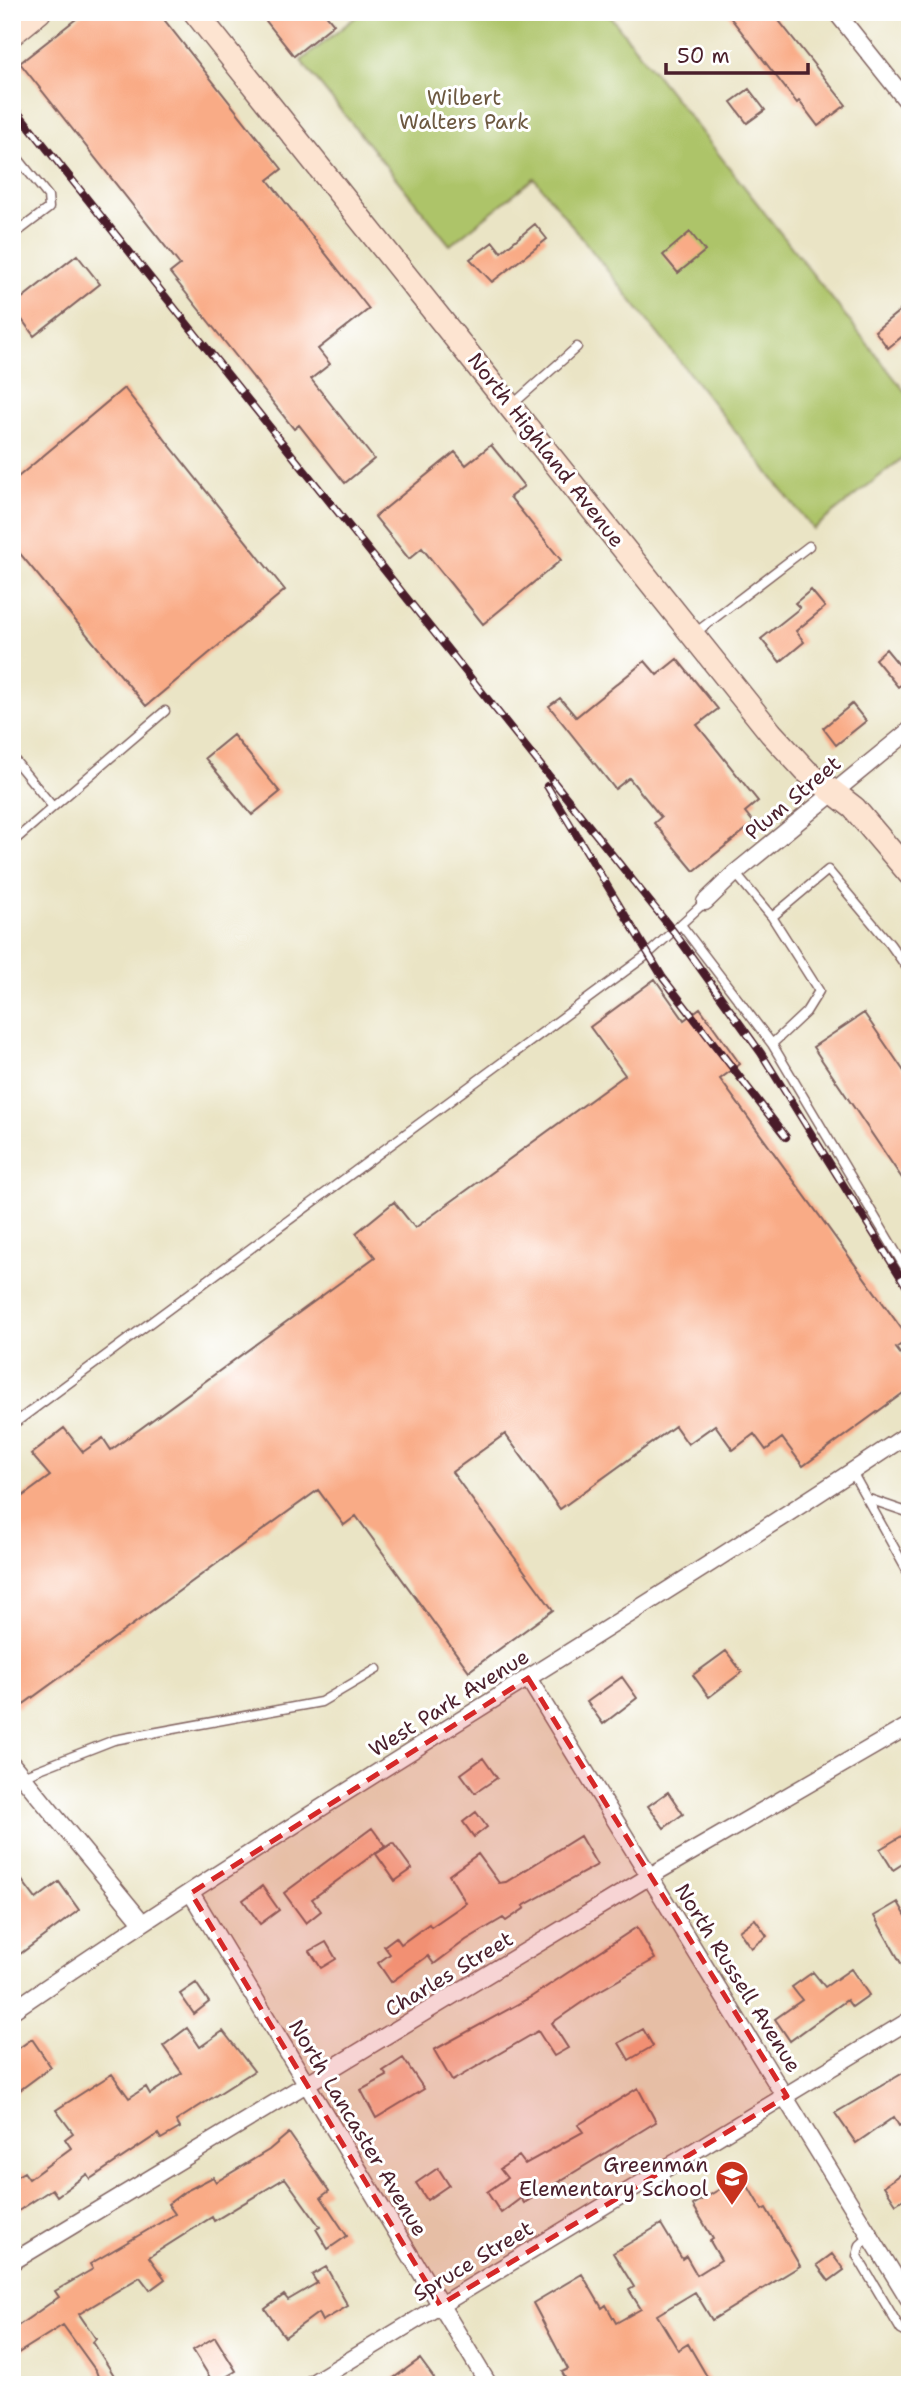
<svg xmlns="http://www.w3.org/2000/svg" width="922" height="2397" font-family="'Shantell Sans',sans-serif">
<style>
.green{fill:#adc469;stroke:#7c724a;stroke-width:2}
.building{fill:#f9ab86}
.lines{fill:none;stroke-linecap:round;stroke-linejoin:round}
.lane-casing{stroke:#826461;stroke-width:11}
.street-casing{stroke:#826461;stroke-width:19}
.secondary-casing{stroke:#826461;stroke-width:26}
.lane{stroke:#fff;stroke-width:8}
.street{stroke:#fff;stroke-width:16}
.secondary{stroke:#fde4d1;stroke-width:23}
.rail-casing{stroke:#4a1f2b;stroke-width:8}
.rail{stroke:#fff;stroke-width:5;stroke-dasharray:16;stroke-linecap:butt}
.marked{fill:#d62828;fill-opacity:0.2;stroke:#d62828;stroke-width:5;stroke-dasharray:14 9;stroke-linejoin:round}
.labels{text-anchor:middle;stroke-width:6;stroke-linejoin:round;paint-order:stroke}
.park-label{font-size:21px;fill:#6d5941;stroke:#fff}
.street-label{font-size:21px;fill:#4a1f2b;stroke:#fff}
.poi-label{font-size:21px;fill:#4a1f2b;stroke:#fff;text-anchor:end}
</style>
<rect width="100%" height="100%" fill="#fff"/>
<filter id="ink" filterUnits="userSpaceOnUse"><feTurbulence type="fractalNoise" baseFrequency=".0143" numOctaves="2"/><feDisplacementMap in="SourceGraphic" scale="14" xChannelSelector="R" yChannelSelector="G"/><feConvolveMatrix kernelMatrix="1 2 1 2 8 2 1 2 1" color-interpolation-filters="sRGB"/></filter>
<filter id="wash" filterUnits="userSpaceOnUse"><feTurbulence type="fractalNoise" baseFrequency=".00686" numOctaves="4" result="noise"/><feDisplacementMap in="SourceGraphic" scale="28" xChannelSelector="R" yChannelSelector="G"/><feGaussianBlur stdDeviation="1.57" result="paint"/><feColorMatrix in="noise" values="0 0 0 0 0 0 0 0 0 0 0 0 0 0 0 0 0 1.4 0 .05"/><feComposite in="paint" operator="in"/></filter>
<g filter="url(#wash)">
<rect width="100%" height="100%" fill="#eae4c5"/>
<path class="green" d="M362 12H607L910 398V452L813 529 534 178 450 245 301 61Z"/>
<g id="blocks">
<path class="building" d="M85 12H158L282 169 268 180 369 309 318 349 330 364 311 379 374 459 345 483 299 425 294 429 170 273 180 265 20 63Z
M259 12H324L334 24 294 56Z
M726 12H772L846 105 818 126 799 101 797 103Z
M749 89 765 110 747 123 731 102Z
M535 224 547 239 492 282 470 259 493 242 501 252Z
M690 232 705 251 678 273 663 255Z
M77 255 100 284 34 336 12 306Z
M903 308 910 316V330L888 348 875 331Z
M124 388 285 590 146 706 12 544V482Z
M491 445 524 486 510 497 561 560 483 624 422 548 409 559 375 517 455 452 466 465Z
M811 590 825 607 796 631 804 642 780 662 761 639 800 608 795 603Z
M886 649 910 678 898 687 875 659Z
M677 659 718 709 697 725 758 801 745 812 754 823 694 871 654 823 661 817 629 778 615 789 549 706 560 698 576 717 645 661 657 675Z
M852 704 866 721 836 745 823 728Z
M233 735 280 792 252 815 205 758Z
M655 979 684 1020 700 1008 740 1064 720 1079 909 1339 896 1348 910 1367V1388L803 1466 782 1438 766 1450 754 1434 733 1450 715 1425 688 1444 675 1426 560 1509 505 1434 452 1472 553 1610 469 1671 356 1516 344 1525 318 1490 18 1708 12 1700V1504L50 1476 31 1454 64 1428 83 1452 103 1438 111 1450 375 1257 356 1233 394 1202 415 1228 625 1075 590 1027Z
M864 1013 910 1080V1190L813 1047Z
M726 1651 742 1672 709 1697 693 1675Z
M622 1677 637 1698 603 1724 587 1702Z
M483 1758 497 1778 475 1793 461 1774Z
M668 1792 683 1814 664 1828 648 1806Z
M476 1812 487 1827 474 1837 463 1822Z
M372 1828 385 1846 312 1899 321 1911 306 1923 284 1893Z
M910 1831V1859L893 1870 880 1849Z
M580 1836 597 1865 523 1906 525 1908 506 1921 503 1918 466 1940 434 1964 428 1956 391 1982 378 1963 390 1954 384 1946 396 1937 401 1944 429 1924 431 1927 466 1903 449 1875 478 1854 499 1883 506 1882Z
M393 1843 412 1869 395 1881 376 1854Z
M12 1867 36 1899 59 1882 79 1910 12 1960Z
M262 1886 279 1910 260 1924 243 1900Z
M898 1902 910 1923V1979L874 1916Z
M755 1919 767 1936 751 1948 739 1931Z
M637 1927 655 1959 594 1994 552 2023 568 2048 554 2056 538 2031 452 2081 434 2050 531 1997Z
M326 1942 336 1959 321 1968 310 1951Z
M851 1969 869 1995 852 2007 847 2000 790 2041 775 2019 802 2000 792 1987 813 1972 825 1987Z
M196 1983 209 2002 194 2014 180 1994Z
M187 2028 200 2047 223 2031 254 2071 176 2121 180 2128 161 2139 158 2134 90 2179 87 2174 57 2196 52 2189 12 2215V2179L24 2172 29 2179 71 2148 65 2139 73 2133 56 2110 112 2074 129 2098 146 2087 150 2094 182 2073 163 2046Z
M643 2029 653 2046 629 2060 619 2043Z
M32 2039 51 2067 12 2096V2053Z
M403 2058 424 2089 376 2118 361 2090 387 2076 383 2071Z
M910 2069V2120L899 2126 894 2117 856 2143 835 2113Z
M638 2088 656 2122 524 2203 521 2198 501 2213 487 2192 507 2178 500 2169 519 2156 525 2164 583 2132 578 2125Z
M289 2133 329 2191 321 2197 347 2236 328 2249 316 2229 320 2227 285 2178 214 2221 212 2217 149 2257 165 2279 150 2290 140 2277 79 2314 96 2339 93 2342 120 2385H101L96 2371 63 2325 12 2357V2330L59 2297 55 2291 93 2269 90 2264 175 2214 168 2204 184 2192 213 2177 216 2182 269 2150Z
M438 2168 449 2185 427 2200 416 2183Z
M903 2173 910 2183V2195L896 2204 884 2186Z
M742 2176 762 2210 766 2208 800 2266 712 2320 695 2292 657 2315 678 2350 688 2344 712 2385H569L562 2372 568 2369 533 2303 582 2274 602 2308 606 2305 616 2323 641 2309 629 2290 634 2287 613 2253 661 2224 682 2259 686 2256 697 2275 721 2260 710 2241 713 2239 693 2205Z
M832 2254 844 2270 829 2281 817 2265Z
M326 2267 348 2306 322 2321 318 2313 285 2337 265 2309 284 2295 288 2300 317 2283 312 2275Z
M215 2337 236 2371 214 2384 193 2350Z
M420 2359 439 2385H384Z"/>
</g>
</g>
<g filter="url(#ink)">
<use href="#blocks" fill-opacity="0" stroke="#826461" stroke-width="2"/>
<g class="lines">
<defs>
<path id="lane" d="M12 151 48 196 49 208 12 236
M511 406 577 347
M695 633 809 546
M12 757 53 807 15 840 12 837
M53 807 165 711
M735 873 772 917 828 870 890 944 910 972
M682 926 772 1044 806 1012 819 991 772 917
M772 1044 910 1276
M12 1425 647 955 705 902
M852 1472 910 1576
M866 1498 910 1513
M22 1776 114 1740 321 1702 377 1669
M870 2236 860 2245 857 2256 901 2330 910 2335"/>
<path id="street" d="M836 12 910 105
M705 902 735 873 910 730
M528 1678 910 2301
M12 1764 142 1922
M191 1893 489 2385
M12 2011C305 1809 614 1631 910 1433
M12 2262 650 1876 910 1725
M309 2385 910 2020"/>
<path id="secondary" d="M195 12 771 733 806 771 854 808 910 874
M12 34 39 12"/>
</defs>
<use href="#lane" class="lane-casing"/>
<use href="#street" class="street-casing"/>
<use href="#secondary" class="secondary-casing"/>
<use href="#lane" class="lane"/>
<use href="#street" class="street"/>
<use href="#secondary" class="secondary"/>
<defs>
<path id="rail" d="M12 105 674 932 761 1053 910 1292
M547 786 663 978 786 1137"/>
</defs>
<use href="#rail" class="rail-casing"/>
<use href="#rail" class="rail"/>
</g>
</g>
<path class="marked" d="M528 1678 787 2096 440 2305 191 1893Z"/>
<defs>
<symbol id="school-pin" viewBox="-11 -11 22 30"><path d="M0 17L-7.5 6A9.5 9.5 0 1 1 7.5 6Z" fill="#c8321e" stroke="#fff"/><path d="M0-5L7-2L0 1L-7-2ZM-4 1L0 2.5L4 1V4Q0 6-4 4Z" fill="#fff"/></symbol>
</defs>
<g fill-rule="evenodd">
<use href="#school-pin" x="713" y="2158" width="38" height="52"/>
</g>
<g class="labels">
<g class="park-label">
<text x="464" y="105">Wilbert<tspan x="464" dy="24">Walters Park</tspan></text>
</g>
<g class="street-label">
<text transform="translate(546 450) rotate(52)" y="7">North Highland Avenue</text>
<text transform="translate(793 798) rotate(-40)" y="7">Plum Street</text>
<text transform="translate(449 1703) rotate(-32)" y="7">West Park Avenue</text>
<text transform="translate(449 1974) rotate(-31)" y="7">Charles Street</text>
<text transform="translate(738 1978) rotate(58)" y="7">North Russell Avenue</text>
<text transform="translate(358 2128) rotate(59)" y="7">North Lancaster Avenue</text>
<text transform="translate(473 2261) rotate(-31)" y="7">Spruce Street</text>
</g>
<g class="poi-label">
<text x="708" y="2172">Greenman<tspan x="708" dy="24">Elementary School</tspan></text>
</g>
</g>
<rect width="922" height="2397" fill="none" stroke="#fff" stroke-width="42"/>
<path d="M666 63v10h142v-10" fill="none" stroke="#4a1f2b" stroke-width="3.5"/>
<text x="677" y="63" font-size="21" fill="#4a1f2b" stroke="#ffffff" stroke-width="5" paint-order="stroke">50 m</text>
</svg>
